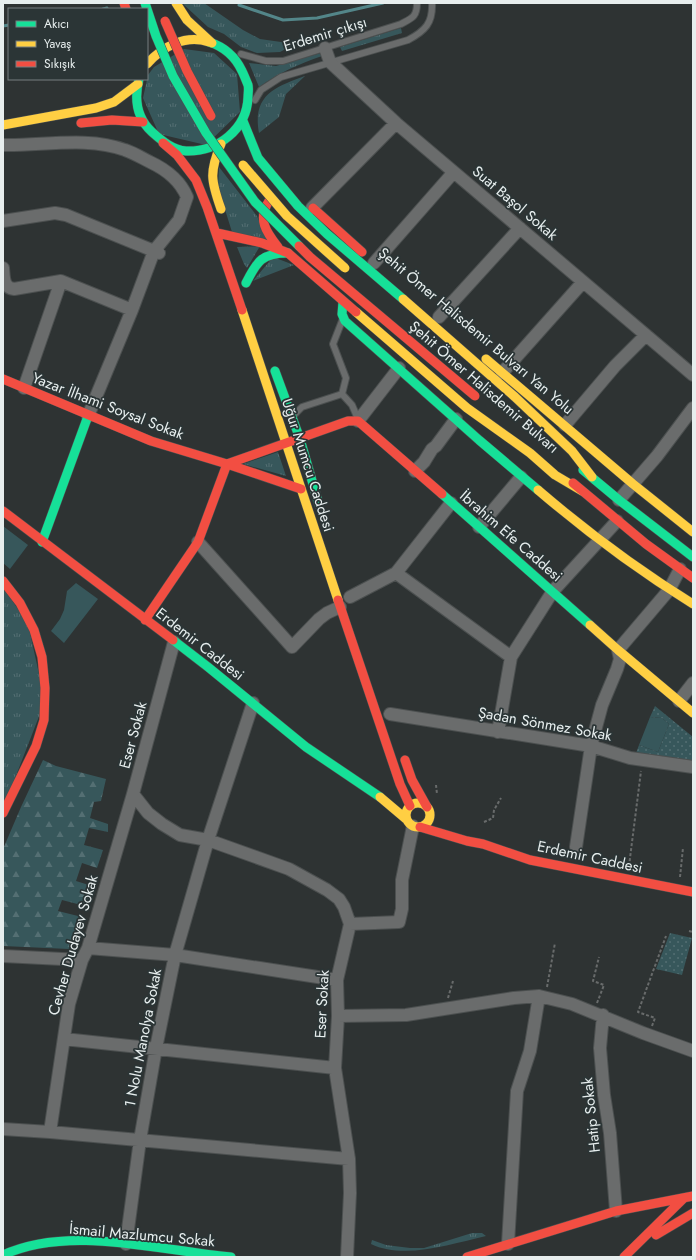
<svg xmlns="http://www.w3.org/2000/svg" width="696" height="1260" font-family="Jost,sans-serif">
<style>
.grass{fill:url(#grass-tufts)}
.forest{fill:url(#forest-firs)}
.park{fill:#37575b}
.garden{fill:url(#garden-dots)}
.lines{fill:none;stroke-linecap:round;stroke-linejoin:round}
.stream{stroke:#538689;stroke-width:3}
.lane-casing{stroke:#4c5050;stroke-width:8}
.street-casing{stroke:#4c5050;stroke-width:14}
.fast-casing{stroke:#4c5050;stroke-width:10}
.slow-casing{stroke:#4c5050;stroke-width:10}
.jam-casing{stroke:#4c5050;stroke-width:10}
.path{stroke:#686b6b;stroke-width:2;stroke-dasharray:3 2;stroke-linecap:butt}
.lane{stroke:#6a6c6c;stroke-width:6}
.street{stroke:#6a6c6c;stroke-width:12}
.fast{stroke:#16e098;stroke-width:9}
.slow{stroke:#ffcf43;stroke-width:9}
.jam{stroke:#f24e42;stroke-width:9}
.fast-bridge-casing{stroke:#4c5050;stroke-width:10;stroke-linecap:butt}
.slow-bridge-casing{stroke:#4c5050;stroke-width:10;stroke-linecap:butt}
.jam-bridge-casing{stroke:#4c5050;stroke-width:10;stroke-linecap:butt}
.fast-bridge{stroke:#16e098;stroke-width:9}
.slow-bridge{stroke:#ffcf43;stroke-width:9}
.jam-bridge{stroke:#f24e42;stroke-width:9}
.labels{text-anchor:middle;stroke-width:3.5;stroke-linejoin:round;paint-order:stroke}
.street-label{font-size:15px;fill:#e7eeee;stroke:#2b3536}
</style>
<defs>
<pattern id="grass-tufts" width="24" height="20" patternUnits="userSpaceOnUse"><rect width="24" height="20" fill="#37575b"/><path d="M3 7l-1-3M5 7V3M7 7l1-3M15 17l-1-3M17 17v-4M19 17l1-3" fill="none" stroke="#546f73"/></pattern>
<pattern id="forest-firs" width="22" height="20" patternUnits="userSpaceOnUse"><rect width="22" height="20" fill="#37575b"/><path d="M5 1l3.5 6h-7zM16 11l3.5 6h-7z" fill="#546f73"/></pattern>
<pattern id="garden-dots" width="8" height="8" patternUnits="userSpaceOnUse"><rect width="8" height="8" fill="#37575b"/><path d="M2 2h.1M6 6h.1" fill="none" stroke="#546f73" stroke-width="1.8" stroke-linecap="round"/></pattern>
</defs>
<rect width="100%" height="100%" fill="#2e3333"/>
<path class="grass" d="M182 3H204L243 30 260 39 295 44 280 52 257 53 241 47 224 34 208 27Z
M401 28 402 33 342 51 340 47Z
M184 49 214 53 237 74 240 112 206 145 159 134 143 98 148 75 154 67Z
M321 53 322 56C299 64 278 73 259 87L249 63 276 66Z
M305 76 286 94 279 117 259 133C252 95 275 87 305 76Z
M219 167 257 216 267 240 232 232 218 187Z
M260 246 247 268 244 264 237 247Z
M273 257 294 265 253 281Z
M278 452 286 476 243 464Z
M3 587 28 624 45 701 3 809Z
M472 1233H482L486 1236C451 1244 404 1260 371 1244L372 1240 386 1245 410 1248H424Z"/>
<path class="forest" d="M43 760 56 766 106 779 101 801 94 802 90 818 108 824V832L89 828 84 845 103 850 97 868 82 863 76 881 92 886 85 906 62 900 58 911 82 917 69 949 3 946V849L21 807Z"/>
<path class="park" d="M3 526 28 545 10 569 3 563Z
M76 583 98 599 64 643 51 631 60 619 64 610 67 591Z
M650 717 662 718 669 724 658 752 639 745Z"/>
<path class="garden" d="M655 706 693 737V763L635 756 639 745 658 752 669 724 662 718 650 717Z
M670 933 692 938 682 975 656 969Z"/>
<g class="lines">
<path class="stream" d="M239 5 283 20 317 18 383 3
M103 9 107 8
M3 26 9 25"/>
<defs>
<path id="lane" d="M241 54 266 61H283L401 24C412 18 417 17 417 3
M255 100 261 90 281 77 408 40C425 31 433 23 432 3
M342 394 352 405 358 419
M294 415 302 407 342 394 346 378 333 344 342 321"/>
<path id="street" d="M325 48 330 62 396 123 693 375
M3 145C42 146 88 136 125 150 134 153 142 158 150 162 165 169 180 180 187 197L179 220 154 251 132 310 88 416
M312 208 396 123
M3 221 55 213 66 215 159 253
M374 263 453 173
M3 268C4 277 3 288 14 289L61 281 132 310
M439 317 520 228
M502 373 583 282
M24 388 61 281
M358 421 399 368
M565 425 615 366 646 335
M415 471 424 462 432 449 436 446 456 419
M619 500 657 456 693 408
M479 527 521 477
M198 542 292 647 319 619 327 613 340 607
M396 573 511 657
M350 597 396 573 451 503
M679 701 693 683
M390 714 591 746 630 758 693 767
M498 732 511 657 553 591 617 521
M133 794 148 813 162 824 180 835 208 840 289 869 327 890 339 899 344 907 350 924 337 980 338 1016 335 1068 349 1159 350 1193 347 1257
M576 847 591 746 602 705 617 669 620 659 618 650 669 590 680 569
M350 924 399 922 402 909V880L413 826
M88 948 175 955 337 980
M3 956 82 960
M603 1015 600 1048 604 1095 610 1133 616 1211
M338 1016 406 1015 514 998 539 996 572 1004 643 1033 693 1051
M64 1039 335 1068
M3 1129 50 1132 349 1159
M50 1132 69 1004 82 960 88 948 133 794 174 642
M126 1244 140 1140 156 1048 175 955 208 840 253 703
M508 1244 517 1091 530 1051 539 996"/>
<path id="fast" d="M139 79C134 99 137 118 152 132 162 141 173 150 186 151 218 152 247 129 248 97 248 93 249 89 248 85 246 80 244 75 242 71 235 56 225 47 209 42
M243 121 258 158 298 206 327 234 403 299
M246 283C257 261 262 253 288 253
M343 302 342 314 345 321 479 440 538 490
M275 371 300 439 319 505
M583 470 619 500 693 557
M442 494 590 625
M42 542 88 416
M173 640 208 667 306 747 380 797
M3 1255C70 1224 160 1251 231 1257"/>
<path id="slow" d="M176 3 187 20 212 43
M147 64C162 47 185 34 209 42
M3 125 96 108 114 102 138 84
M221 144C209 172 211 181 221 209
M403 299 515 397 572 451 592 477
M242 310 338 600
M356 312 467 408 530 453 555 475 582 491
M486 359 633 484 693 532
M538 490C587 532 638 570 693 604
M590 625 618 650 693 713
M380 797 406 819
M406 815a12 12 0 1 1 24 0a12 12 0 1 1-24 0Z"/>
<path id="jam" d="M124 3 126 9
M81 123 112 120 143 122
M163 143 177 155 196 180 207 207 242 310
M269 201C257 219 266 232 278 247
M313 208 362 252
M217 233 262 243 288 253 356 312
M3 379 151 441 227 464 301 489
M227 464 348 421H358L442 494
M573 483 646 544 693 578
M3 511 173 640
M3 581 20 603 34 630 42 657 45 688 44 720 36 746 3 813
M338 600 400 784 410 806
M145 620 198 542 227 464
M405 760 412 780 427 807
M420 827 467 841 483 844
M483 844 530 860 693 892
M656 1235 693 1213
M467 1257 616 1211 693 1196
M624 1257 684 1198"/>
</defs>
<use href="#lane" class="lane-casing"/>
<use href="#street" class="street-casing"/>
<use href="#fast" class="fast-casing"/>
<use href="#slow" class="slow-casing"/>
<use href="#jam" class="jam-casing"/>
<path class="path" d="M436 785 437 794
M484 822 493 818 494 810 501 798
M629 866 641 771
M680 877 683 848
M689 931 693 932
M547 987 555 943
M448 998 453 981
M597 1003 604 985 593 981 599 957
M652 1026 655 1018 638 1012 666 936"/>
<use href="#lane" class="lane"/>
<use href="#street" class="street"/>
<use href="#fast" class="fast"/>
<use href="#slow" class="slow"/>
<use href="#jam" class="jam"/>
<defs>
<path id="fast-bridge" d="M145 3 156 36 173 76 206 133 255 202 299 246"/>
<path id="slow-bridge" d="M243 165 287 216 345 268"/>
<path id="jam-bridge" d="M165 21 187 71 211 116
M299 246 310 257 475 396"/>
</defs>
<use href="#fast-bridge" class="fast-bridge-casing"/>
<use href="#slow-bridge" class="slow-bridge-casing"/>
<use href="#jam-bridge" class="jam-bridge-casing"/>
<use href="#fast-bridge" class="fast-bridge"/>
<use href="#slow-bridge" class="slow-bridge"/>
<use href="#jam-bridge" class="jam-bridge"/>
</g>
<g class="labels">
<g class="street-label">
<text transform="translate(325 34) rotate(-17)" y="5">Erdemir çıkışı</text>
<text transform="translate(515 203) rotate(40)" y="5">Suat Başol Sokak</text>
<text transform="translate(476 331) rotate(40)" y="5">Şehit Ömer Halisdemir Bulvarı Yan Yolu</text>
<text transform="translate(484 387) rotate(41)" y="5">Şehit Ömer Halisdemir Bulvarı</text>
<text transform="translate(108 406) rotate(21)" y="5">Yazar İlhami Soysal Sokak</text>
<text transform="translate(308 465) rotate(72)" y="5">Uğur Mumcu Caddesi</text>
<text transform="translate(511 536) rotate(41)" y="5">İbrahim Efe Caddesi</text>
<text transform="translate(200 644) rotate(38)" y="5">Erdemir Caddesi</text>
<text transform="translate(545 724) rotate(10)" y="5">Şadan Sönmez Sokak</text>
<text transform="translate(133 735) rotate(-75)" y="5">Eser Sokak</text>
<text transform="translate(590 857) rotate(12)" y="5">Erdemir Caddesi</text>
<text transform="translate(73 945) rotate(-74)" y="5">Cevher Dudayev Sokak</text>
<text transform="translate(322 1004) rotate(-87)" y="5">Eser Sokak</text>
<text transform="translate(143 1038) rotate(-79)" y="5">1 Nolu Manolya Sokak</text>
<text transform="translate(591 1115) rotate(-96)" y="5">Hatip Sokak</text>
<text transform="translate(142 1235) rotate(5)" y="5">İsmail Mazlumcu Sokak</text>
</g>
</g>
<rect width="696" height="1260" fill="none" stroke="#e7eeee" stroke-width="8"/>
<rect x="8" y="8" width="140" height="72" fill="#2b3536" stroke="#767f80"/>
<rect x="16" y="21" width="20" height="6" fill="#16e098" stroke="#767f80"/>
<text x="44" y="28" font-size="12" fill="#e7eeee">Akıcı</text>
<rect x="16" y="41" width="20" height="6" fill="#ffcf43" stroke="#767f80"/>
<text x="44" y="48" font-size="12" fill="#e7eeee">Yavaş</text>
<rect x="16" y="61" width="20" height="6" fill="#f24e42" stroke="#767f80"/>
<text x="44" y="68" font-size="12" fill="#e7eeee">Sıkışık</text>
</svg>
